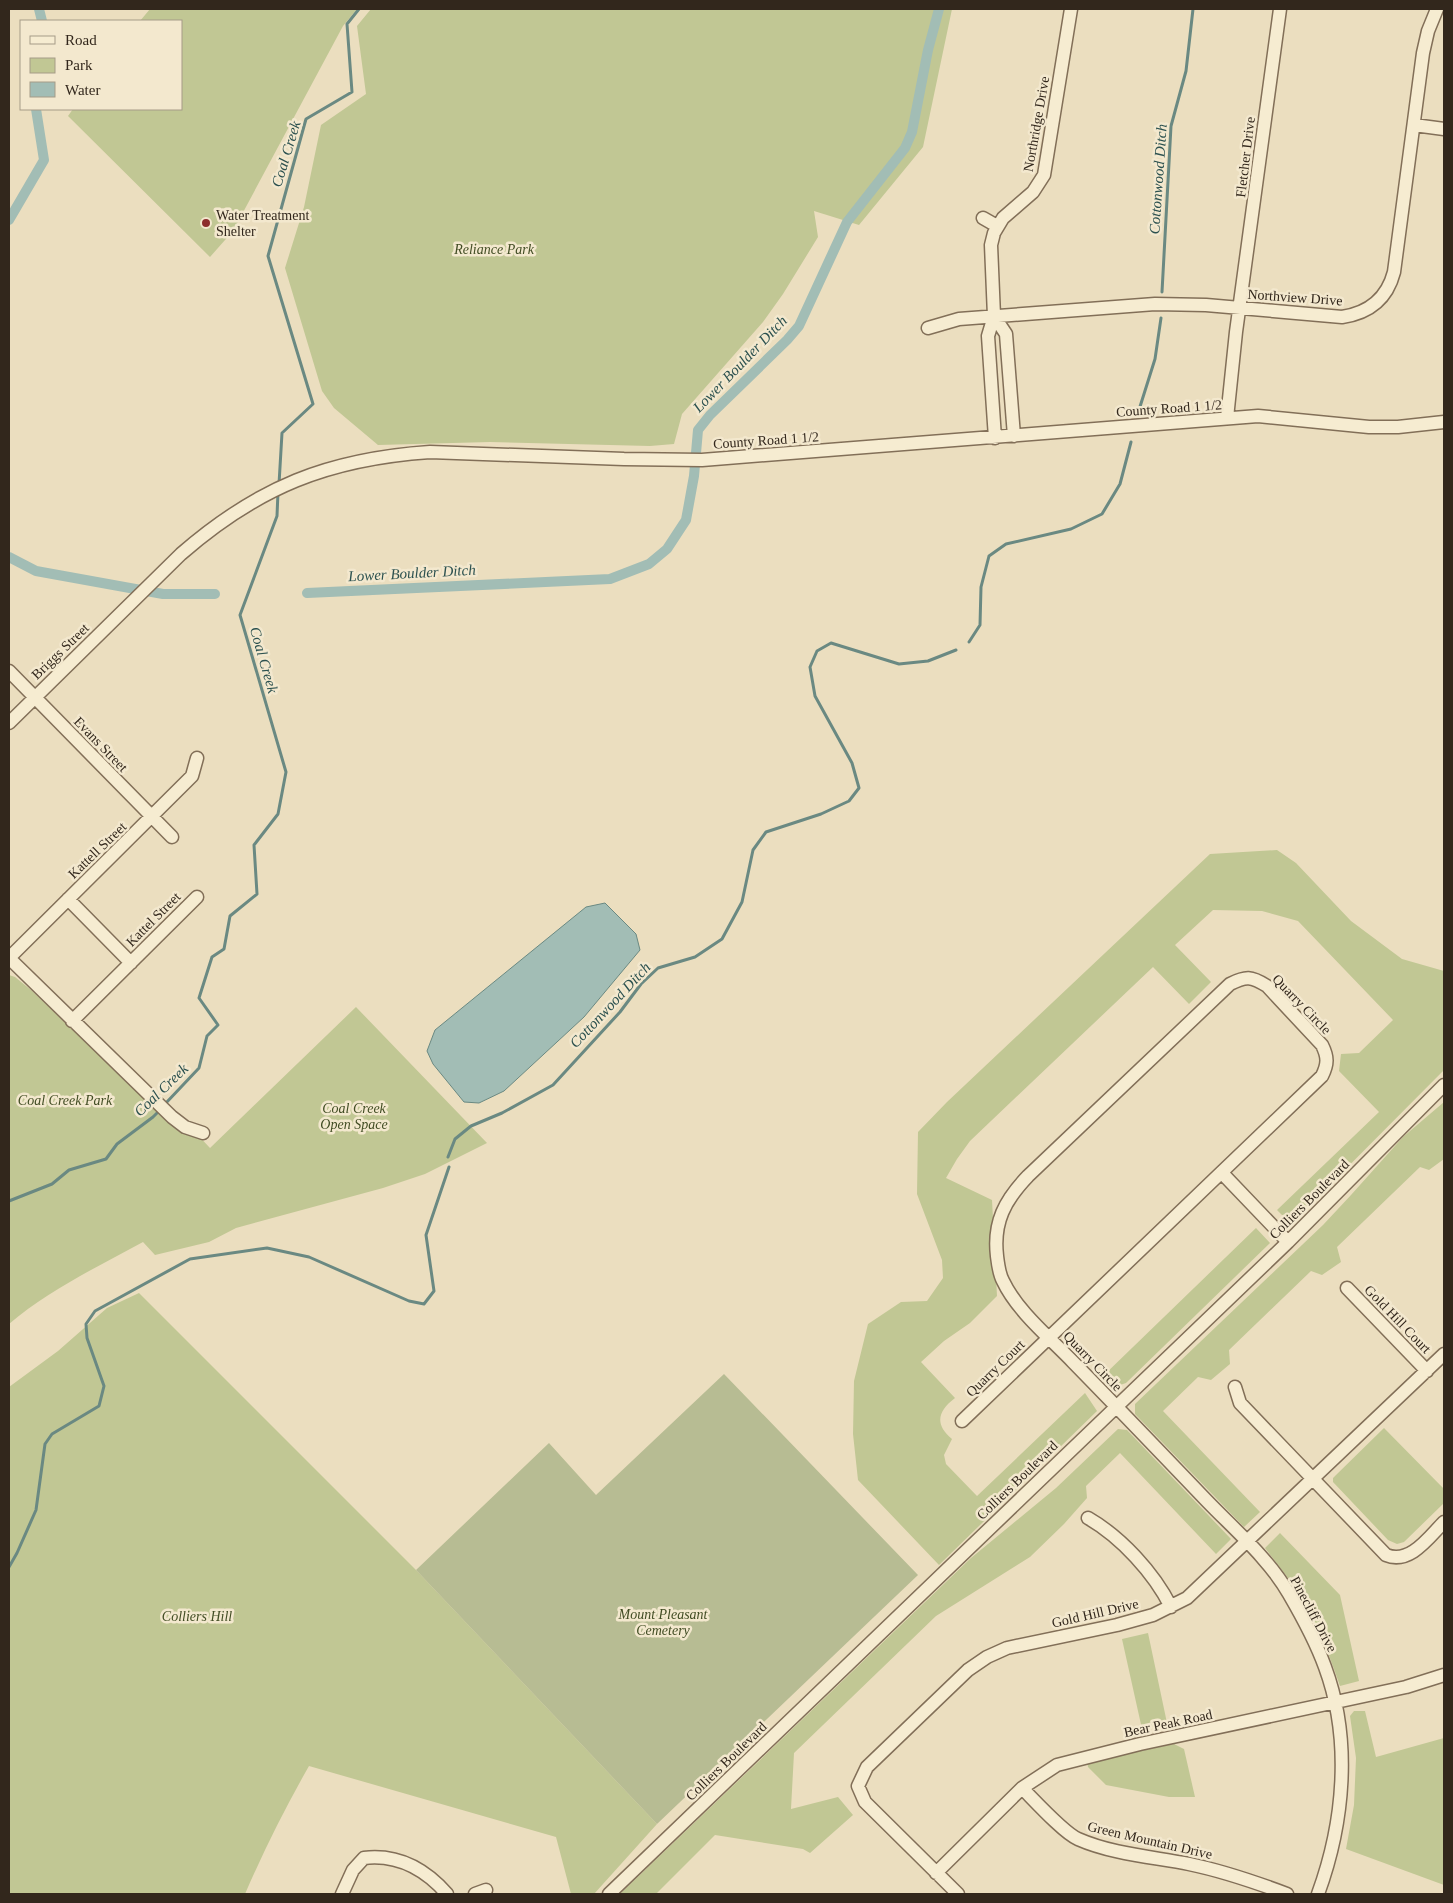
<svg xmlns="http://www.w3.org/2000/svg" width="1453" height="1903" font-family="'Times New Roman',serif">
<style>
.green{fill:#c1c794}
.cemetery{fill:#b7bc93}
.water{fill:#a2bdb5;stroke:#6a8982}
.lines{fill:none;stroke-linecap:round;stroke-linejoin:round}
.stream{stroke:#6a8982;stroke-width:3}
.canal{stroke:#a2bdb5;stroke-width:10}
.minor-casing{stroke:#826f58;stroke-width:15}
.minor{stroke:#f6ecd1;stroke-width:12}
.poi-dot{fill:#8d2d2c;stroke:#f3e8ce;stroke-width:2}
.labels{text-anchor:middle;stroke-width:5;stroke-linejoin:round;paint-order:stroke}
.street-label{font-size:14px;fill:#32271c;stroke:#f3e8ce}
.poi-label{font-size:14px;fill:#32271c;stroke:#f3e8ce;text-anchor:start}
.park-label{font-size:14px;font-style:italic;fill:#424d24;stroke:#f3e8ce}
.water-label{font-size:15px;font-style:italic;fill:#2c514f;stroke:#f3e8ce}
</style>
<rect width="100%" height="100%" fill="#ebdebf"/>
<path class="green" d="M150 9H357L343 26 233 231 210 257 68 116 73 109H181V21H140Z
M371 9H952L923 147 859 225 814 211 818 237 783 294 763 322 682 414 674 444 650 446 490 442 378 445 334 408 322 391 285 268 304 207 321 125 366 94 357 26Z
M1277 850 1296 863 1351 921 1402 959 1444 971V1070L1291 1224 1277 1210 1379 1112 1339 1071 1341 1054 1359 1053 1393 1020 1298 921 1262 911 1213 910 1175 945 1211 982 1189 1004 1153 967 970 1141 957 1159 946 1178 992 1200 997 1296 970 1323 944 1341 921 1362 955 1398C938 1411 934 1424 952 1439L944 1455 946 1464 977 1496 1085 1393 1097 1411 939 1565 858 1480 853 1434 854 1381 868 1324 901 1302 927 1301 943 1278 942 1260 917 1194 918 1132 947 1102 1210 854Z
M9 975 15 977 31 990 169 1123 178 1114 210 1148 356 1007 487 1143 425 1174 383 1188 236 1228 209 1242 155 1255 143 1242C97 1267 49 1290 9 1324Z
M1444 1102V1159L1429 1170 1420 1167 1337 1247 1341 1262 1322 1275 1311 1271 1229 1350 1230 1364 1211 1380 1198 1377 1163 1411 1260 1512 1244 1527 1135 1414V1404L1323 1225 1351 1195 1403 1137Z
M1256 1228 1270 1243 1126 1383 1111 1388 1101 1378Z
M139 1293 416 1570 657 1824 594 1894H571L556 1837 309 1766C285 1808 264 1850 245 1894H9V1387L58 1351 107 1308Z
M1384 1428 1444 1489V1503L1404 1542 1397 1544 1388 1540 1333 1482V1478L1336 1475Z
M1118 1429 1127 1430 1231 1539 1216 1554 1120 1453 1086 1486 1087 1498 1064 1524 1030 1557 936 1616 794 1753 791 1809 838 1797 853 1815 810 1853 803 1849 715 1835 656 1894H620L971 1558 1056 1488Z
M1280 1533 1340 1595 1359 1681 1340 1686C1331 1660 1322 1635 1309 1611 1297 1588 1280 1568 1265 1548Z
M1148 1633 1167 1723 1142 1729 1122 1639Z
M1354 1711H1365L1376 1757 1444 1738V1885L1346 1849 1354 1805 1356 1758 1350 1716Z
M1174 1744 1184 1749 1195 1797H1169L1106 1785 1088 1767 1087 1762Z"/>
<path class="cemetery" d="M724 1374 918 1575 657 1824 416 1570 549 1443 596 1495Z"/>
<path class="water" d="M605 903 636 934 640 950 584 1017 504 1091 479 1103 464 1102 433 1064 427 1051 435 1030 586 907Z"/>
<g class="lines">
<path class="stream" d="M1162 292 1171 126 1186 71 1193 9
M1138 413 1155 359 1161 318
M279 484 282 433 313 404 268 256 306 119 352 92 347 24 359 9
M969 642 980 625 981 587 989 556 1006 544 1071 529 1102 514 1120 484 1131 442
M165 1104 199 1068 207 1036 218 1025 199 998 212 957 224 949 230 916 257 894 254 845 278 814 286 772 240 615 277 516 278 492
M448 1157 455 1139 471 1126 502 1113 553 1085 620 1012 641 984 658 968 695 957 722 939 742 902 753 850 766 832 821 814 849 801 859 788 852 763 815 696 810 667 817 651 831 643 899 664 928 661 956 650
M9 1201 52 1184 69 1170 106 1159 117 1144 153 1117 161 1109
M9 1567 17 1553 36 1510 45 1444 52 1434 99 1406 104 1386 87 1338 86 1324 95 1311 190 1259 267 1248 309 1257 409 1301 424 1304 434 1291 426 1235 449 1167"/>
<path class="canal" d="M39 9 42 21
M9 220 44 160 36 109
M9 557 36 571 163 594H215
M307 593 610 579 649 564 667 549 686 520 694 476 698 430 710 415 787 340 799 326 847 222 905 148 912 132 928 50 939 9"/>
<defs>
<path id="minor" d="M1414 125 1444 129
M983 218 997 226
M994 316 1006 334 1014 436
M928 328 959 319 1155 304 1206 305 1342 317C1369 313 1387 299 1394 272L1423 53 1428 31 1437 9
M1227 418 1236 332 1280 9
M995 438 988 336 994 316 991 245 994 233 1003 218 1033 192 1044 175 1071 9
M9 671 172 837
M9 723 181 554C258 487 328 459 430 452L624 459 702 460 1258 416 1369 427H1398L1444 422
M68 899 131 963
M9 958 192 776 197 758
M9 958 172 1117 185 1127 203 1133
M72 1021 197 897
M1222 1173 1288 1242
M1347 1288 1427 1371
M1235 1387 1240 1403 1386 1555C1410 1565 1429 1537 1444 1522
M962 1421 1322 1076C1328 1064 1328 1057 1322 1045L1267 986C1251 976 1246 976 1230 984L1028 1176C1005 1200 993 1222 997 1256 998 1264 999 1274 1003 1281 1017 1311 1050 1338 1073 1362 1118 1408 1163 1455 1207 1501 1235 1530 1269 1559 1289 1594 1303 1618 1316 1642 1325 1667 1352 1740 1344 1823 1318 1894
M1088 1518C1121 1537 1154 1573 1171 1607
M1022 1788C1034 1800 1064 1833 1078 1839 1112 1854 1153 1857 1189 1864 1223 1871 1255 1882 1287 1894
M936 1873 1022 1788 1057 1765 1140 1744 1406 1687 1444 1675
M342 1894 353 1870 364 1858C398 1854 425 1869 447 1894
M475 1894 486 1890
M609 1894 1288 1242 1444 1085
M958 1894 865 1802 858 1786 867 1767 968 1670 987 1657 1007 1648 1117 1625 1153 1615 1187 1598 1444 1354"/>
</defs>
<use href="#minor" class="minor-casing"/>
<use href="#minor" class="minor"/>
</g>
<circle class="poi-dot" cx="206" cy="223" r="5"/>
<g class="labels">
<g class="street-label">
<text transform="translate(1036 124) rotate(-80)" y="5">Northridge Drive</text>
<text transform="translate(1245 157) rotate(-83)" y="5">Fletcher Drive</text>
<text transform="translate(1295 297) rotate(4)" y="5">Northview Drive</text>
<text transform="translate(1169 408) rotate(-4)" y="5">County Road 1 1/2</text>
<text transform="translate(766 440) rotate(-4)" y="5">County Road 1 1/2</text>
<text transform="translate(60 651) rotate(-44)" y="5">Briggs Street</text>
<text transform="translate(101 744) rotate(46)" y="5">Evans Street</text>
<text transform="translate(97 850) rotate(-44)" y="5">Kattell Street</text>
<text transform="translate(153 919) rotate(-45)" y="5">Kattel Street</text>
<text transform="translate(1302 1004) rotate(46)" y="5">Quarry Circle</text>
<text transform="translate(1309 1199) rotate(-45)" y="5">Colliers Boulevard</text>
<text transform="translate(1398 1319) rotate(46)" y="5">Gold Hill Court</text>
<text transform="translate(1093 1361) rotate(46)" y="5">Quarry Circle</text>
<text transform="translate(995 1368) rotate(-44)" y="5">Quarry Court</text>
<text transform="translate(1017 1480) rotate(-44)" y="5">Colliers Boulevard</text>
<text transform="translate(1095 1613) rotate(-13)" y="5">Gold Hill Drive</text>
<text transform="translate(1314 1614) rotate(62)" y="5">Pinecliff Drive</text>
<text transform="translate(1168 1723) rotate(-12)" y="5">Bear Peak Road</text>
<text transform="translate(726 1761) rotate(-44)" y="5">Colliers Boulevard</text>
<text transform="translate(1150 1840) rotate(13)" y="5">Green Mountain Drive</text>
</g>
<g class="poi-label">
<text x="216" y="220">Water Treatment<tspan x="216" dy="16">Shelter</tspan></text>
</g>
<g class="park-label">
<text x="494" y="254">Reliance Park</text>
<text x="65" y="1105">Coal Creek Park</text>
<text x="354" y="1113">Coal Creek<tspan x="354" dy="16">Open Space</tspan></text>
<text x="663" y="1619">Mount Pleasant<tspan x="663" dy="16">Cemetery</tspan></text>
<text x="197" y="1621">Colliers Hill</text>
</g>
<g class="water-label">
<text transform="translate(286 154) rotate(-73)" y="5">Coal Creek</text>
<text transform="translate(1158 179) rotate(-86)" y="5">Cottonwood Ditch</text>
<text transform="translate(740 364) rotate(-46)" y="5">Lower Boulder Ditch</text>
<text transform="translate(412 573) rotate(-3)" y="5">Lower Boulder Ditch</text>
<text transform="translate(264 660) rotate(74)" y="5">Coal Creek</text>
<text transform="translate(610 1005) rotate(-47)" y="5">Cottonwood Ditch</text>
<text transform="translate(161 1090) rotate(-44)" y="5">Coal Creek</text>
</g>
</g>
<rect width="1453" height="1903" fill="none" stroke="#32271c" stroke-width="20"/>
<rect x="20" y="20" width="162" height="90" fill="#f3e8ce" stroke="#a69b87"/>
<rect x="30" y="36" width="25" height="8" fill="#f6ecd1" stroke="#a69b87"/>
<text x="65" y="45" font-size="15" fill="#32271c">Road</text>
<rect x="30" y="58" width="25" height="15" fill="#c1c794" stroke="#a69b87"/>
<text x="65" y="70" font-size="15" fill="#32271c">Park</text>
<rect x="30" y="82" width="25" height="15" fill="#a2bdb5" stroke="#a69b87"/>
<text x="65" y="95" font-size="15" fill="#32271c">Water</text>
</svg>
